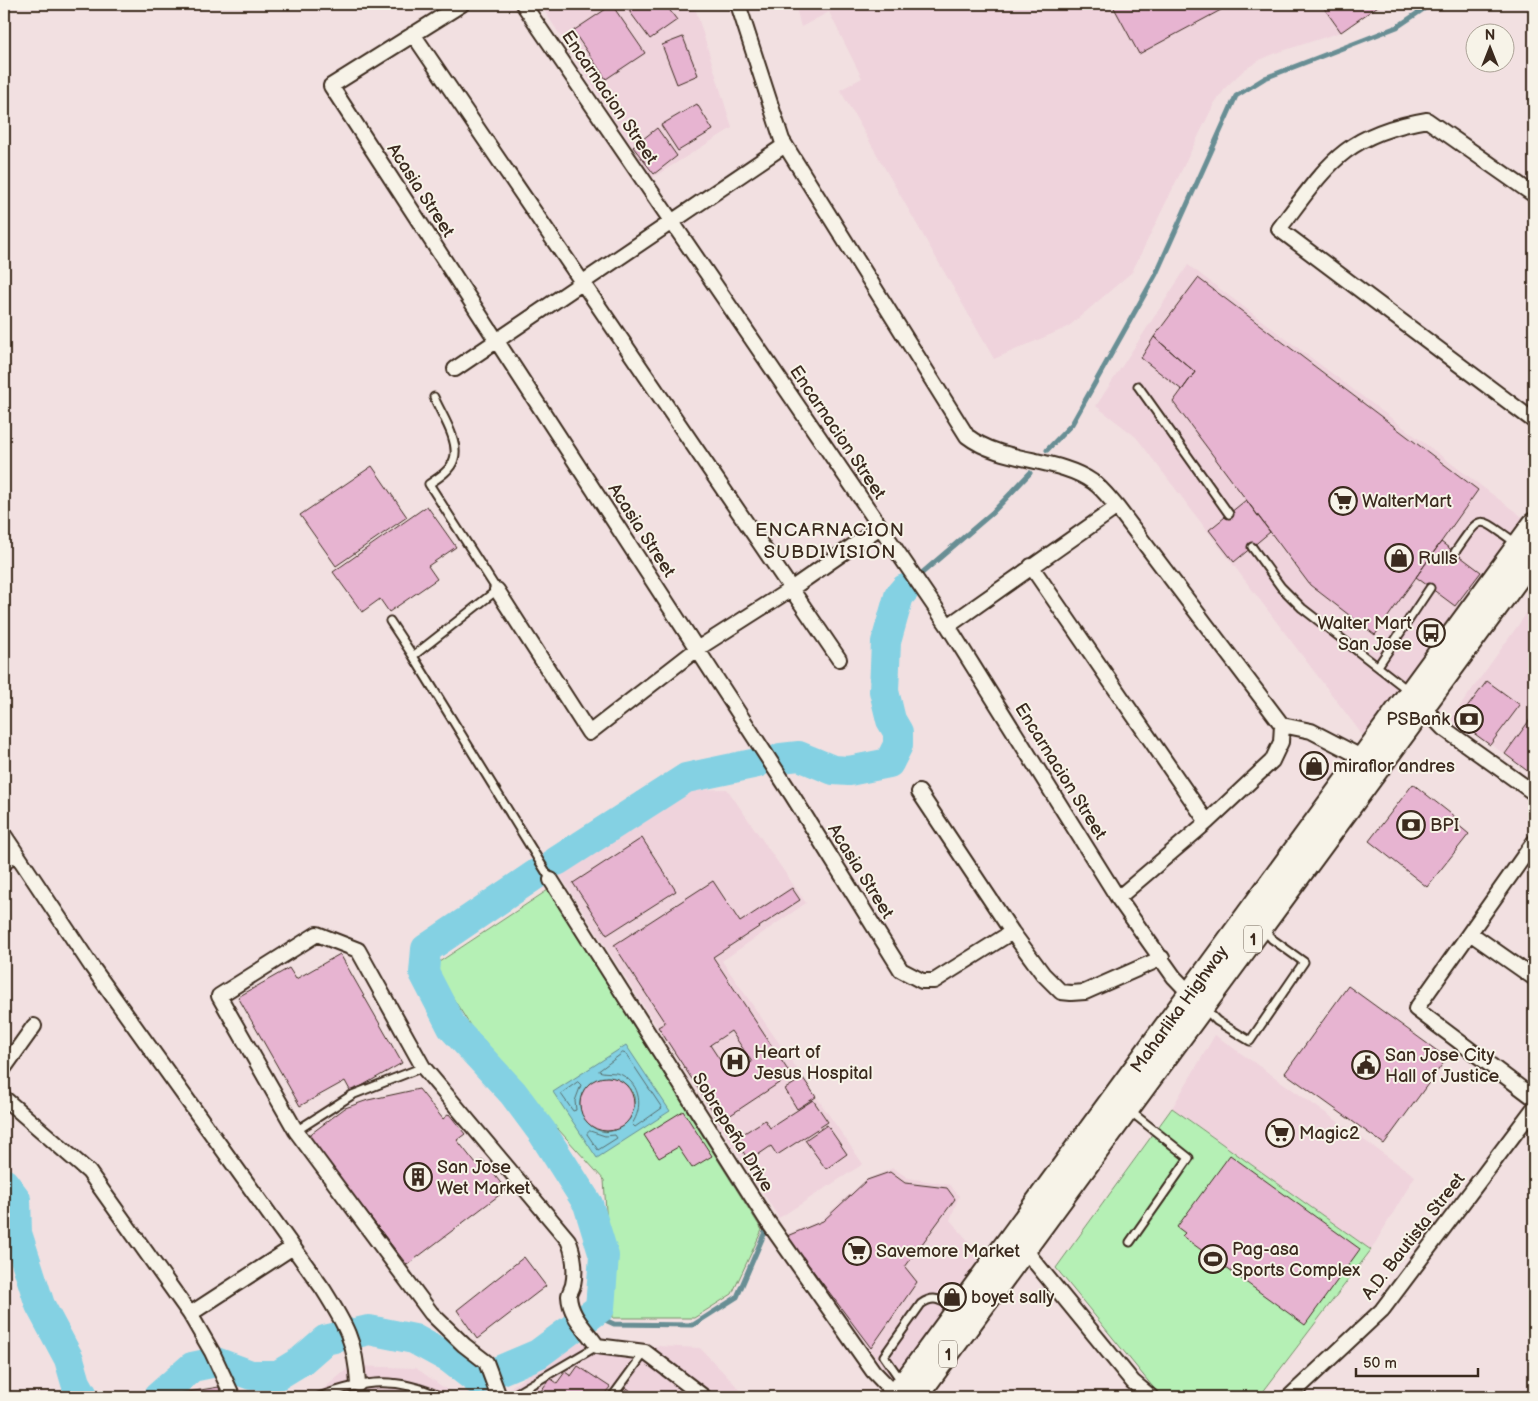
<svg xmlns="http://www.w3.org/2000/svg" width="1538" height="1401" font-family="'Balsamiq Sans',sans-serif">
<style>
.built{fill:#efd3dc}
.green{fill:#b5f0b5;stroke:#788d6a}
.water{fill:#84d1e3;stroke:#678e94;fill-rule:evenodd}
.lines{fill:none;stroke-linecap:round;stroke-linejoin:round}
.shore{stroke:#586d6d;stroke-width:1}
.stream{stroke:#678e94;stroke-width:5}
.river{stroke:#84d1e3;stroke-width:30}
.building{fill:#e7b4d1;stroke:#3b2a1e;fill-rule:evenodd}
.service-casing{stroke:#3b2a1e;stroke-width:11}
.minor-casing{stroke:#3b2a1e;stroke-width:18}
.trunk-casing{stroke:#3b2a1e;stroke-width:26}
.service{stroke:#f7f3e8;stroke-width:7}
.minor{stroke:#f7f3e8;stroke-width:14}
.trunk{stroke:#f7f3e8;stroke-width:22}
.labels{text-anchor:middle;stroke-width:4;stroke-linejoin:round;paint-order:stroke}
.shield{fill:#f7f3e8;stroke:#73665b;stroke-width:1}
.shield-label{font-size:16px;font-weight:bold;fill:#3b2a1e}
.street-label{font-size:18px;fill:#3b2a1e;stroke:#f7f3e8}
.poi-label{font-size:18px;fill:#3b2a1e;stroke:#f7f3e8;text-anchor:start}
.neighbourhood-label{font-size:19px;letter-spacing:1px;fill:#3b2a1e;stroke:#f7f3e8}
</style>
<rect width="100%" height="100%" fill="#f2e0e1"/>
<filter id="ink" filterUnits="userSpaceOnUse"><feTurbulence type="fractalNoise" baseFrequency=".02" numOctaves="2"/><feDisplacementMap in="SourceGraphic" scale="10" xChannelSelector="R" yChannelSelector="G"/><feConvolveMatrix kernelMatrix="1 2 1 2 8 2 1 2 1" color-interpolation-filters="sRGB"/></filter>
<g filter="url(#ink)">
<path class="built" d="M540 4H694L732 128 652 178Z
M795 4H1381L1341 32 1276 53 1260 60 1244 70 1227 86 1214 104 1132 272 1068 327 994 359 840 90 862 78 829 12 801 27Z
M1188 265 1525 519 1364 737 1136 437 1096 406Z
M1534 603V714L1505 754 1451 719Z
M727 789 806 903 722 961 863 1164 779 1218 558 872 678 790Z
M1215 1035 1415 1176 1371 1250 1172 1108Z
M893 1168 908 1178 950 1185 959 1196 950 1220 984 1259 895 1383 784 1235 820 1221 865 1180Z
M573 1342 700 1348 747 1397H497Z
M351 1366 416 1368 457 1397H300L322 1390Z"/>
<path class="green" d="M548 890 762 1230 732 1294 694 1318H613L604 1180 483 1046 433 966Z
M1172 1108 1371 1250 1259 1397H1161L1056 1268Z"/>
<path class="water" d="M626 1045 670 1111 597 1158 553 1092ZM609 1077C668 1091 611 1162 584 1117 572 1097 589 1079 609 1077Z"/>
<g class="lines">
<path class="shore" d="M623 1053 626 1054 662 1108 635 1127 632 1124C643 1108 641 1085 622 1075 615 1071 605 1074 599 1071Z
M578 1082 581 1085 575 1101 576 1110 573 1111 561 1094Z
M590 1131 605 1136 615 1135 617 1138 598 1150 587 1134Z"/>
<path class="stream" d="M1047 450 1072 424 1156 274 1236 96 1265 78 1397 27 1431 4
M922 573 992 513 1030 473
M592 1314 614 1324 693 1325 737 1297 765 1232"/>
<path class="river" d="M781 758 799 756 833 770 849 771 889 763 898 745V732L891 720 884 691 886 642 899 596 905 589
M557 861 686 778 757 763
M4 1183 16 1199 17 1233 40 1305 69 1359 76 1383 84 1397
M158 1397 192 1367 216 1362 251 1375H278L301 1361 325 1340 369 1330 414 1339 449 1358 477 1380 538 1354 600 1308 604 1256 588 1204 542 1132 513 1093 452 1027 424 973 426 949 538 873"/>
</g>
<path class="building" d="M624 4H665L677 20 650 39Z
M1112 4H1232L1139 54Z
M1321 4H1381L1341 32Z
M612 5 645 53 606 79 573 31Z
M683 37 698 75 677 84 662 45Z
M697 104 713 130 678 151 661 125Z
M657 128 677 156 654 174 633 147Z
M1198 278 1478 490 1375 635 1310 585 1173 402 1195 372 1154 337Z
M1154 337 1195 372 1182 390 1141 358Z
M372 466 407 517 336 566 300 515Z
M1246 500 1270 532 1234 562 1209 530Z
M427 506 456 547 428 566 437 579 389 612 380 599 362 612 333 572Z
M1441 542 1481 572 1455 606 1416 577Z
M1487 681 1520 705 1490 745 1457 721Z
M1534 714V776L1505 754Z
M1413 784 1460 821 1457 824 1469 834 1427 887 1369 841Z
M642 838 676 891 607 935 573 883Z
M713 881 740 922 792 888 800 900 713 957 791 1075 720 1122 658 1027 665 1023 614 945ZM731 1031 752 1062 731 1077 710 1045Z
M340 954 402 1063 351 1092 345 1081 300 1106 238 997 289 968 296 979Z
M1348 986 1447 1058 1384 1144 1285 1073Z
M580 1104a27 27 0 1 1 54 0a27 27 0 1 1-54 0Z
M803 1078 816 1097 797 1109 785 1089Z
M419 1089 443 1119 449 1114 465 1134 457 1140 476 1164 483 1160 506 1190 407 1265 308 1136 345 1108 368 1100Z
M813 1100 828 1122 777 1155 771 1146 749 1161 735 1139 765 1120 770 1128Z
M683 1111 712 1156 692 1168 678 1147 659 1158 644 1135Z
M827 1125 847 1154 826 1169 805 1140Z
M1230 1155 1360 1249 1305 1325 1182 1236 1185 1233 1177 1227Z
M890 1172 905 1183 947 1188 955 1199 905 1267 917 1282 871 1348 787 1236 823 1221 867 1180Z
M524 1257 546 1286 477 1339 457 1310Z
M578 1366 610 1387 602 1397H537L550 1378 557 1383 565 1372 571 1376Z
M219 1387 221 1397H183L182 1393Z
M627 1388 639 1397H620Z"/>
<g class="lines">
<defs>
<path id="service" d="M1138 386 1229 514
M434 397C441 414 460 441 454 459 451 470 438 478 429 484L497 590 413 656 551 880
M1252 547 1281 587 1302 608 1409 691
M1455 552C1483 512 1477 516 1516 543
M390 621 413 656
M1378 666 1430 588
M1205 1009 1217 1021 1250 1041 1304 962 1272 939 1264 930
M1130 1111 1189 1158 1130 1242
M296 1131 352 1095 423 1067
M902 1382 884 1356 921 1304C935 1294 942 1301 955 1309
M319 1397C364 1380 396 1376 441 1397
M510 1397 597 1346
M612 1397 645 1352"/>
<path id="minor" d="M462 4 331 86 792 795 901 970 922 981H934L1012 932
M523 4 948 626 1118 898 1174 977 1195 999
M738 4 782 140 967 436C1002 463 1058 457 1093 482 1102 488 1110 499 1117 507L1282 725 1311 731 1369 761
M413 34 839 659
M1534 195 1427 120C1343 134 1327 166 1279 229L1534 421
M455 369 785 145
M1031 566 1207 822
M497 590 589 733 697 649 791 589 880 527
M948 626 1117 507
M1419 703 1443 728 1534 793
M919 792 1012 932 1043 974 1061 992 1071 993 1085 992 1162 958
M4 835 92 967 323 1289C345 1324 356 1342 358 1384
M1534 842 1416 1009 1534 1098
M4 864 14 850
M551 880 766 1219 873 1371 896 1395
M1118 898 1207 822 1272 761 1281 742 1282 725
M1470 933 1534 978
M4 1068 34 1026
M4 1098 89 1172 190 1314 212 1352 233 1397
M1025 1250 1133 1382 1151 1397
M190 1314 293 1247
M499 1397 486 1362 464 1345 431 1313 296 1131 219 996 317 934 358 950 423 1067 568 1240C574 1253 576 1271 573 1285 572 1289 569 1293 569 1296 570 1317 587 1330 597 1346L645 1352 704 1397
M1289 1397 1382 1310 1534 1108"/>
<path id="trunk" d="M894 1397 1534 524
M916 1397 1534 556"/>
</defs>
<use href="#service" class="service-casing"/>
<use href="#minor" class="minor-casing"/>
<use href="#trunk" class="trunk-casing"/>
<use href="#service" class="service"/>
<use href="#minor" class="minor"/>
<use href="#trunk" class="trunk"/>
</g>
</g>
<defs>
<symbol id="supermarket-ring" viewBox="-11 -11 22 22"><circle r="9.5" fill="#f7f3e8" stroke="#3b2a1e" stroke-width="1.5"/><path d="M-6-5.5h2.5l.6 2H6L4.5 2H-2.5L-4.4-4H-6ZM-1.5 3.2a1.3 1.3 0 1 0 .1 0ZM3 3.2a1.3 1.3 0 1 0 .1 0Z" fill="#3b2a1e"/></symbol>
<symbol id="shop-ring" viewBox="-11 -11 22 22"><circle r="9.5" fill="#f7f3e8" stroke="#3b2a1e" stroke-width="1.5"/><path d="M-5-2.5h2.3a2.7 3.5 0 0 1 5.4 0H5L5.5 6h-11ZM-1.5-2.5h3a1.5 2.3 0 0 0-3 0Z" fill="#3b2a1e"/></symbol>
<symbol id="bus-ring" viewBox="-11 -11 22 22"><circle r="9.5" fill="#f7f3e8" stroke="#3b2a1e" stroke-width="1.5"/><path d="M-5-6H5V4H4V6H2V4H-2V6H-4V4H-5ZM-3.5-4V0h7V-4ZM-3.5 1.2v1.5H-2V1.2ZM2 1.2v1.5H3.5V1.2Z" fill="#3b2a1e"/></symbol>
<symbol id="bank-ring" viewBox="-11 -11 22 22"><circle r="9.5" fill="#f7f3e8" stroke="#3b2a1e" stroke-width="1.5"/><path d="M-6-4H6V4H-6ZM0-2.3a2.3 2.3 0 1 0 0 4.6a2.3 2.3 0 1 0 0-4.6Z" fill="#3b2a1e"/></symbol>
<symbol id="hospital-ring" viewBox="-11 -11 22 22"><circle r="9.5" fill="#f7f3e8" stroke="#3b2a1e" stroke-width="1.5"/><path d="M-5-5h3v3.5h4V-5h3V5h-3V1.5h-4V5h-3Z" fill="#3b2a1e"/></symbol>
<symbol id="civic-ring" viewBox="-11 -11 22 22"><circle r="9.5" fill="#f7f3e8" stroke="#3b2a1e" stroke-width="1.5"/><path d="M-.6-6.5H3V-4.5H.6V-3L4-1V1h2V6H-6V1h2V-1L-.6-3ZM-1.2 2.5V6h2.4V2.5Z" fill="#3b2a1e"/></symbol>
<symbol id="building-ring" viewBox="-11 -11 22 22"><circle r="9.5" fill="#f7f3e8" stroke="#3b2a1e" stroke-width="1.5"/><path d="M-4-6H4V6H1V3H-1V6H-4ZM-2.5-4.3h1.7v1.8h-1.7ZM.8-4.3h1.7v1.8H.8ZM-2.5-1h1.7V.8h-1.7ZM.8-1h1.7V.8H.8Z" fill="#3b2a1e"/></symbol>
<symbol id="stadium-ring" viewBox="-11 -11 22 22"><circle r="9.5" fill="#f7f3e8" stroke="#3b2a1e" stroke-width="1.5"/><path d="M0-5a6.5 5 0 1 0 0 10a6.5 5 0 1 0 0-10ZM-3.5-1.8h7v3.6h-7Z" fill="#3b2a1e"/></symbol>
</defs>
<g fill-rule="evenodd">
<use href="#supermarket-ring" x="1327" y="485" width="32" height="32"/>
<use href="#shop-ring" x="1383" y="542" width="32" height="32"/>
<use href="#bus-ring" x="1415" y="617" width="32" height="32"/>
<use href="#bank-ring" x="1453" y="703" width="32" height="32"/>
<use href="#shop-ring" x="1298" y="750" width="32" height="32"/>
<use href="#bank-ring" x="1395" y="809" width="32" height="32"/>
<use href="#hospital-ring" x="719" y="1046" width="32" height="32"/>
<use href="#civic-ring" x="1350" y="1049" width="32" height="32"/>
<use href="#supermarket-ring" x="1264" y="1117" width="32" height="32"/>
<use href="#building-ring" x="402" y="1161" width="32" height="32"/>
<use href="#supermarket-ring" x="841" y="1235" width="32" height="32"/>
<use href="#stadium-ring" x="1197" y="1243" width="32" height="32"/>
<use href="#shop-ring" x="936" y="1281" width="32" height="32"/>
</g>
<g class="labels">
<g class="shield">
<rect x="1244" y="925.5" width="18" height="27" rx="4"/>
<rect x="939" y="1340.5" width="18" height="27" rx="4"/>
</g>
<g class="shield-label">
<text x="1253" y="945">1</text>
<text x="948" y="1360">1</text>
</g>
<g class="street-label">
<text transform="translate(610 97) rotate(56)" y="6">Encarnacion Street</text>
<text transform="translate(421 190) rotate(57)" y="6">Acasia Street</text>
<text transform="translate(838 432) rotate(56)" y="6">Encarnacion Street</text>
<text transform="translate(642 530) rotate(57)" y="6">Acasia Street</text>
<text transform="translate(1061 771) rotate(58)" y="6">Encarnacion Street</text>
<text transform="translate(861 871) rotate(58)" y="6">Acasia Street</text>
<text transform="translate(1179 1009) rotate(-54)" y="6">Maharlika Highway</text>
<text transform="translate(733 1132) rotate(58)" y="6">Sobrepeña Drive</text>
<text transform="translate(1413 1236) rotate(-52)" y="6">A.D. Bautista Street</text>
</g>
<g class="poi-label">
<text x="1362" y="507">WalterMart</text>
<text x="1418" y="564">Rulls</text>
<text x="1412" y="629" text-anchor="end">Walter Mart<tspan x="1412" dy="21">San Jose</tspan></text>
<text x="1450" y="725" text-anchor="end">PSBank</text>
<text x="1333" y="772">miraflor andres</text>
<text x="1430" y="831">BPI</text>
<text x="754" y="1058">Heart of<tspan x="754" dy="21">Jesus Hospital</tspan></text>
<text x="1385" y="1061">San Jose City<tspan x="1385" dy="21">Hall of Justice</tspan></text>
<text x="1299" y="1139">Magic2</text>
<text x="437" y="1173">San Jose<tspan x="437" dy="21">Wet Market</tspan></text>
<text x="1232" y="1255">Pag-asa<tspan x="1232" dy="21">Sports Complex</tspan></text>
<text x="876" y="1257">Savemore Market</text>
<text x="971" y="1303">boyet sally</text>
</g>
<g class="neighbourhood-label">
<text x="830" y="536">ENCARNACION<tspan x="830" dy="22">SUBDIVISION</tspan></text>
</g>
</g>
<rect width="1538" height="1401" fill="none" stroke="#f7f3e8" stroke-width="20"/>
<rect x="10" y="10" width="1518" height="1381" fill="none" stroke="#3b2a1e" stroke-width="2" filter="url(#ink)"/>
<g transform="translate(1490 48)"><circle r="24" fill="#f7f3e8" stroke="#aca397"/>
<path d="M0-4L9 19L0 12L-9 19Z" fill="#3b2a1e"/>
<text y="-8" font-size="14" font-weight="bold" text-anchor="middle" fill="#3b2a1e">N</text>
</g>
<path d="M1356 1368v8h122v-8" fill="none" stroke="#3b2a1e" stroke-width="2.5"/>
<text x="1363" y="1368" font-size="15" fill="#3b2a1e" stroke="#f7f3e8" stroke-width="4" paint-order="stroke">50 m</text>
</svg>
